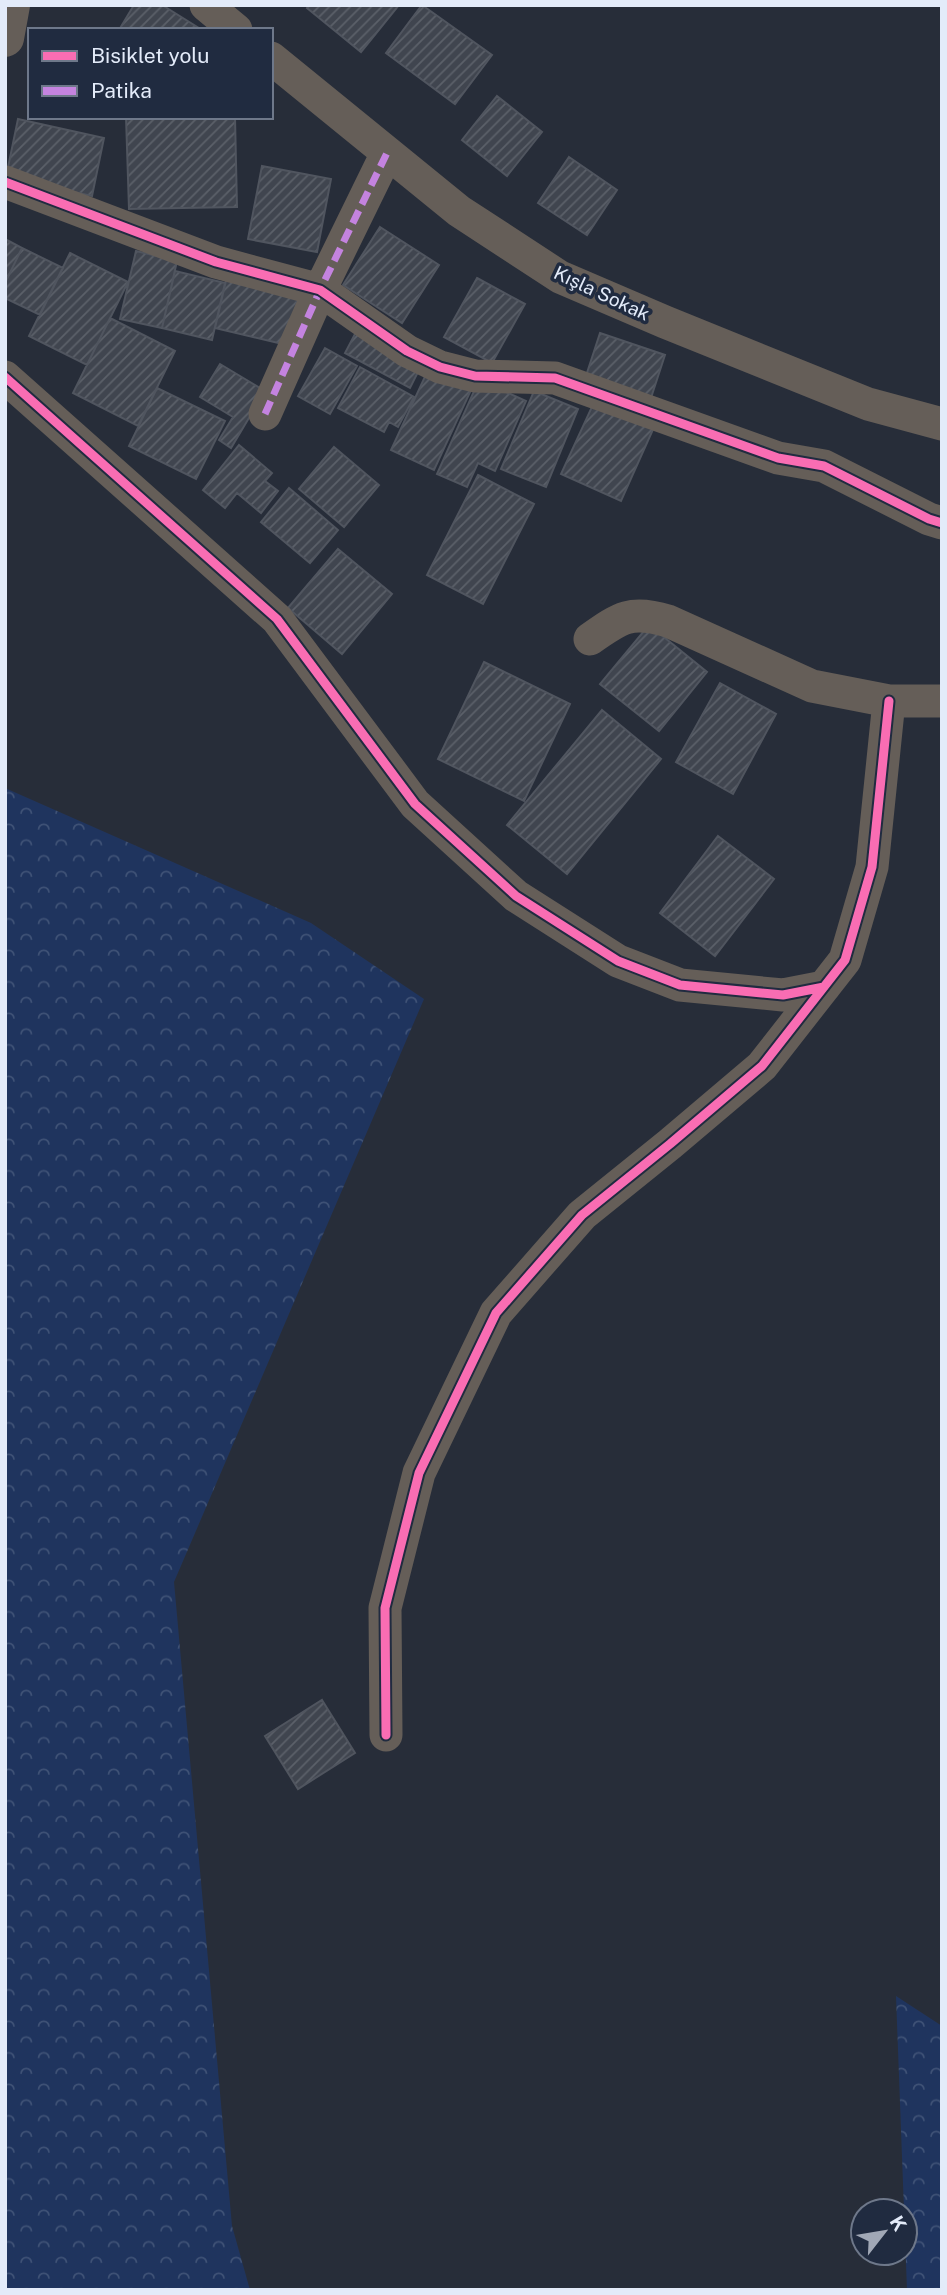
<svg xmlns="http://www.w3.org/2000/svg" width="947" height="2295" font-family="'Public Sans',sans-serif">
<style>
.forest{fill:url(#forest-crowns)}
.building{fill:url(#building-hatch);stroke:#50555f;stroke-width:2}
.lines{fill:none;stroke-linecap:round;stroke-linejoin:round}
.minor{stroke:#655e58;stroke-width:33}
.tertiary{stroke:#655e58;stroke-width:38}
.quiet{stroke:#c483df;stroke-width:7;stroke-dasharray:14 7;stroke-linecap:butt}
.cycleway-casing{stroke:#202b40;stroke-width:13}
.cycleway{stroke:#f96db3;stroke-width:9}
.labels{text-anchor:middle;stroke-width:7;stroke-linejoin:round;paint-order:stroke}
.street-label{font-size:19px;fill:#e3ebf9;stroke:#202b40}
</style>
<defs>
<pattern id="forest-crowns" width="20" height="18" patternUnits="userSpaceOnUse" patternTransform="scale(1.75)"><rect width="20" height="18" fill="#1f345e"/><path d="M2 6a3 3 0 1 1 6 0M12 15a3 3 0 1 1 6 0" fill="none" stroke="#3f5276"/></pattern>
<pattern id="building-hatch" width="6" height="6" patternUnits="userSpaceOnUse" patternTransform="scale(1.75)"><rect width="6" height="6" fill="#40454f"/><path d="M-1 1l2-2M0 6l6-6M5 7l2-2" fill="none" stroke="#5b6069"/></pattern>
</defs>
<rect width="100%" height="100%" fill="#272d39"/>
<path class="forest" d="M5 788 311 923 424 999 174 1582 232 2226 250 2290H5Z
M896 1996 942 2026V2290H907Z"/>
<path class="building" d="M134 5H162L202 30H119Z
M309 5H399L361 52 307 8Z
M422 5 492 55 455 104 386 53Z
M497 96 542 132 507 176 462 140Z
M126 117H235L237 207 129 209Z
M18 119 104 138 92 196 6 177Z
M569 157 617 190 587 235 538 203Z
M262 166 331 179 317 252 248 239Z
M380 227 439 265 402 323 343 285Z
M5 239 22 248 5 283Z
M22 248 63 268 40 315 5 298V283Z
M136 251 177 261 162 328 120 319Z
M70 253 128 282 87 365 29 336Z
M175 271 225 283 212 340 162 328Z
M228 272 300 289 287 345 215 328Z
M477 278 525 304 492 363 444 337Z
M110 318 175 351 138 426 73 393Z
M356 332 421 366 410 388 345 353Z
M600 333 665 355 648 407 583 385Z
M325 348 357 366 330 414 298 396Z
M220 364 265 391 231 448 219 440 233 417 200 397Z
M360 367 414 397 398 427 389 422 384 432 338 408Z
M428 370 471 390 434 470 391 450Z
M479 380 526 401 495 471 478 463 467 487 437 474Z
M157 388 225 421 196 479 129 446Z
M534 391 578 409 546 487 501 469Z
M596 398 655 425 621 501 561 474Z
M239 445 272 473 265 481 278 491 261 513 237 493 225 508 203 490Z
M334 447 379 485 344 527 299 489Z
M478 475 534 504 483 604 427 575Z
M289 488 338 530 310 563 261 522Z
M338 549 392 594 342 654 288 608Z
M649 625 707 672 659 731 600 684Z
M484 662 570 704 524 801 438 759Z
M720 683 776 714 733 794 676 762Z
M602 710 661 759 567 874 507 825Z
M718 836 774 879 715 956 660 913Z
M322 1700 355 1753 298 1789 265 1736Z"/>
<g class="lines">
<path class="minor" d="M206 5 236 30
M271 58 459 211 560 277 665 322 868 404 942 424
M5 182 216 262 320 290 407 351 440 367 475 376 555 378 778 458 824 466 929 519 942 523
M5 377 277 619 415 804 516 896 618 961 680 985 783 995 824 987
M265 414 320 290 387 153
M590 639C621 617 631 610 668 621L812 686 889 701H942
M386 1735 385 1608 419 1473 496 1313 582 1215 670 1144 762 1066 845 960 872 867 889 701"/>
<path class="tertiary" d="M5 38 11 5"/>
<path class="quiet" d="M265 414 320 290 387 153"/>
<defs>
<path id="cycleway" d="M5 182 216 262 320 290 407 351 440 367 475 376 555 378 778 458 824 466 929 519 942 523
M5 377 277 619 415 804 516 896 618 961 680 985 783 995 824 987
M386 1735 385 1608 419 1473 496 1313 582 1215 670 1144 762 1066 845 960 872 867 889 701"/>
</defs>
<use href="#cycleway" class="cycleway-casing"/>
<use href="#cycleway" class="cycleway"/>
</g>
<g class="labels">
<g class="street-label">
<text transform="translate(602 293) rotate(25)" y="7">Kışla Sokak</text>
</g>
</g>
<rect width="947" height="2295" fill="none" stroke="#e3ebf9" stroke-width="14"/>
<rect x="28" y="28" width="245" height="91" fill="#202b40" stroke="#6e788a" stroke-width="2"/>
<rect x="42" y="51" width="35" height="10" fill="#f96db3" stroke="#6e788a" stroke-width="2"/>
<text x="91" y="63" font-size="21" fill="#e3ebf9">Bisiklet yolu</text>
<rect x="42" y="86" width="35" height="10" fill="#c483df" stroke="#6e788a" stroke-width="2"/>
<text x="91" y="98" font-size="21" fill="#e3ebf9">Patika</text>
<g transform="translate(884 2232) rotate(59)"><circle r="33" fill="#202b40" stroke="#6e788a" stroke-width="2"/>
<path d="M0-5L12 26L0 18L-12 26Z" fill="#a1a8b6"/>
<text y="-10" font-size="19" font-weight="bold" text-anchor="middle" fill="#e3ebf9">K</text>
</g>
</svg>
